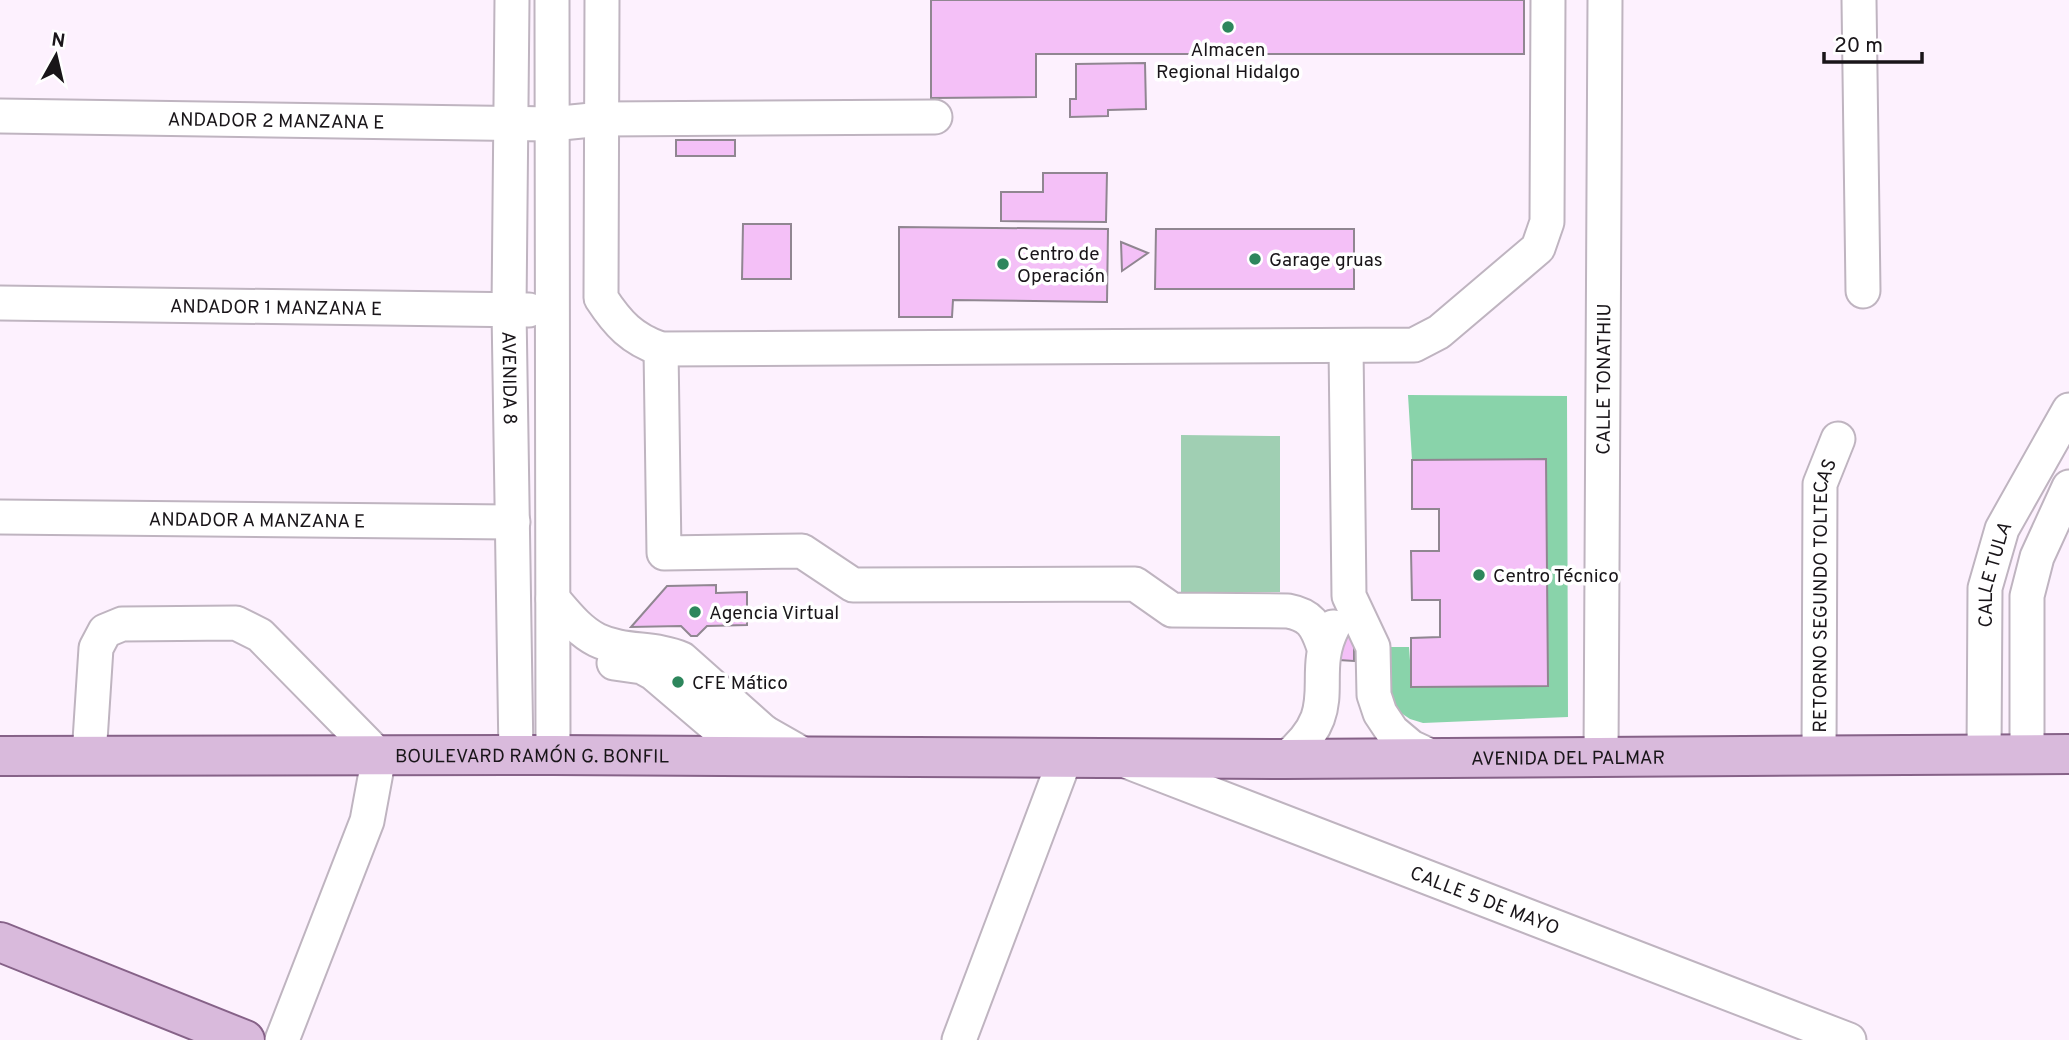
<svg xmlns="http://www.w3.org/2000/svg" width="2069" height="1040" font-family="Overpass,sans-serif">
<style>
.green{fill:#a0cfb3}
.forest{fill:#89d3aa}
.building{fill:#f4c0f7;stroke:#908691;stroke-width:2}
.lines{fill:none;stroke-linecap:round;stroke-linejoin:round}
.minor-casing{stroke:#bfb4c0;stroke-width:37}
.major-casing{stroke:#866288;stroke-width:42}
.minor{stroke:#fff;stroke-width:33}
.major{stroke:#d9badc;stroke-width:38}
.poi-dot{fill:#2d865c;stroke:#fff;stroke-width:2.5}
.labels{text-anchor:middle;stroke-width:7;stroke-linejoin:round;paint-order:stroke}
.poi-label{font-size:19px;fill:#191519;stroke:#fff;text-anchor:start}
.street-label{font-size:19px;fill:#191519;stroke:#fff}
</style>
<rect width="100%" height="100%" fill="#fdf1fe"/>
<path class="green" d="M1181 435 1280 436V592H1181Z"/>
<path class="forest" d="M1408 395 1567 396 1568 717 1423 723 1410 719 1398 711 1391 700 1390 647H1409L1412 687 1548 686 1546 459 1412 460Z"/>
<path class="building" d="M931 0H1524V54H1036V97L931 98Z
M1145 63 1146 109 1108 110V116L1070 117V99H1076V64Z
M676 140H735V156H676Z
M1043 173H1107L1106 222 1001 221V192H1043Z
M743 224H791V279H742Z
M899 227 1108 229 1107 302 953 300 952 317H899Z
M1156 229H1354V289H1155Z
M1121 242 1148 253 1122 271Z
M1546 459 1548 686 1411 687V638L1440 637V600H1412L1411 551H1439V509H1412V460Z
M716 585V593L747 592V625L707 626 697 636H691L681 626 631 627 667 586Z
M1339 636 1354 637V661L1339 660Z"/>
<g class="lines">
<defs>
<g id="minor">
<path id="s1" d="M512 0 509 310 516 755"/>
<path d="M552 0 553 755"/>
<path d="M602 0 601 298C618 324 632 339 661 349L1414 345 1439 332 1538 248 1547 222 1548 0"/>
<path d="M1859 0 1863 291"/>
<path id="s2" d="M0 116 551 124 602 119 935 117"/>
<path id="s3" d="M0 303 529 310"/>
<path d="M1346 346 1349 596 1373 647 1374 695 1380 713 1392 731 1411 747 1435 758"/>
<path d="M661 349 664 553 802 551 853 585 1135 584 1172 610 1288 611C1310 615 1316 625 1323 645"/>
<path id="s4" d="M0 517 513 522"/>
<path d="M553 599C566 614 579 631 597 640 624 653 655 647 682 659L764 732 808 757"/>
<path d="M614 663 642 667 653 673 714 725 725 730 764 732"/>
<path id="s5" d="M1984 755 1985 588 2002 529 2069 410"/>
<path d="M2027 755V596L2037 557 2069 487"/>
<path d="M89 756 96 648 105 631 122 624 236 623 260 635 379 756 367 821 282 1040"/>
<path id="s6" d="M1819 756 1820 484 1838 439"/>
<path id="s7" d="M1601 757 1605 0"/>
<path d="M1285 759C1347 709 1306 679 1333 627"/>
<path id="s8" d="M1126 761 1849 1040"/>
<path d="M959 1040 1065 759"/>
</g>
<g id="major">
<path id="s9" d="M0 756 553 755 1285 759 2069 754"/>
<path d="M0 942 245 1040"/>
</g>
</defs>
<use href="#minor" class="minor-casing"/>
<use href="#major" class="major-casing"/>
<use href="#minor" class="minor"/>
<use href="#major" class="major"/>
</g>
<g class="poi-dot">
<circle cx="1228" cy="27" r="7"/>
<circle cx="1255" cy="259" r="7"/>
<circle cx="1003" cy="264" r="7"/>
<circle cx="1479" cy="575" r="7"/>
<circle cx="695" cy="612" r="7"/>
<circle cx="678" cy="682" r="7"/>
</g>
<g class="labels">
<g class="poi-label">
<text x="1228" y="56" text-anchor="middle">Almacen<tspan x="1228" dy="22">Regional Hidalgo</tspan></text>
<text x="1017" y="260">Centro de<tspan x="1017" dy="22">Operación</tspan></text>
<text x="1269" y="266">Garage gruas</text>
<text x="1493" y="582">Centro Técnico</text>
<text x="709" y="619">Agencia Virtual</text>
<text x="692" y="689">CFE Mático</text>
</g>
<g class="street-label">
<text dy="7" stroke="none"><textPath href="#s2" startOffset="276">ANDADOR 2 MANZANA E</textPath></text>
<text dy="7" stroke="none"><textPath href="#s3" startOffset="276">ANDADOR 1 MANZANA E</textPath></text>
<text dy="7" stroke="none"><textPath href="#s1" startOffset="378">AVENIDA 8</textPath></text>
<text dy="7" stroke="none"><textPath href="#s7" startOffset="378">CALLE TONATHIU</textPath></text>
<text dy="7" stroke="none"><textPath href="#s4" startOffset="257">ANDADOR A MANZANA E</textPath></text>
<text dy="7" stroke="none"><textPath href="#s5" startOffset="182">CALLE TULA</textPath></text>
<text dy="7" stroke="none"><textPath href="#s6" startOffset="161">RETORNO SEGUNDO TOLTECAS</textPath></text>
<text dy="7" stroke="none"><textPath href="#s9" startOffset="532">BOULEVARD RAMÓN G. BONFIL</textPath></text>
<text dy="7" stroke="none"><textPath href="#s9" startOffset="1568">AVENIDA DEL PALMAR</textPath></text>
<text dy="7" stroke="none"><textPath href="#s8" startOffset="385">CALLE 5 DE MAYO</textPath></text>
</g>
</g>
<g transform="translate(56 56) rotate(8)" stroke="#ffffff" stroke-width="5" paint-order="stroke">
<path d="M0-5L12 26L0 18L-12 26Z" fill="#191519"/>
<text y="-10" font-size="19" font-weight="bold" text-anchor="middle" fill="#191519">N</text>
</g>
<path d="M1824 52v10h98v-10" fill="none" stroke="#191519" stroke-width="3.5"/>
<text x="1834" y="52" font-size="21" fill="#191519" stroke="#ffffff" stroke-width="5" paint-order="stroke">20 m</text>
</svg>
